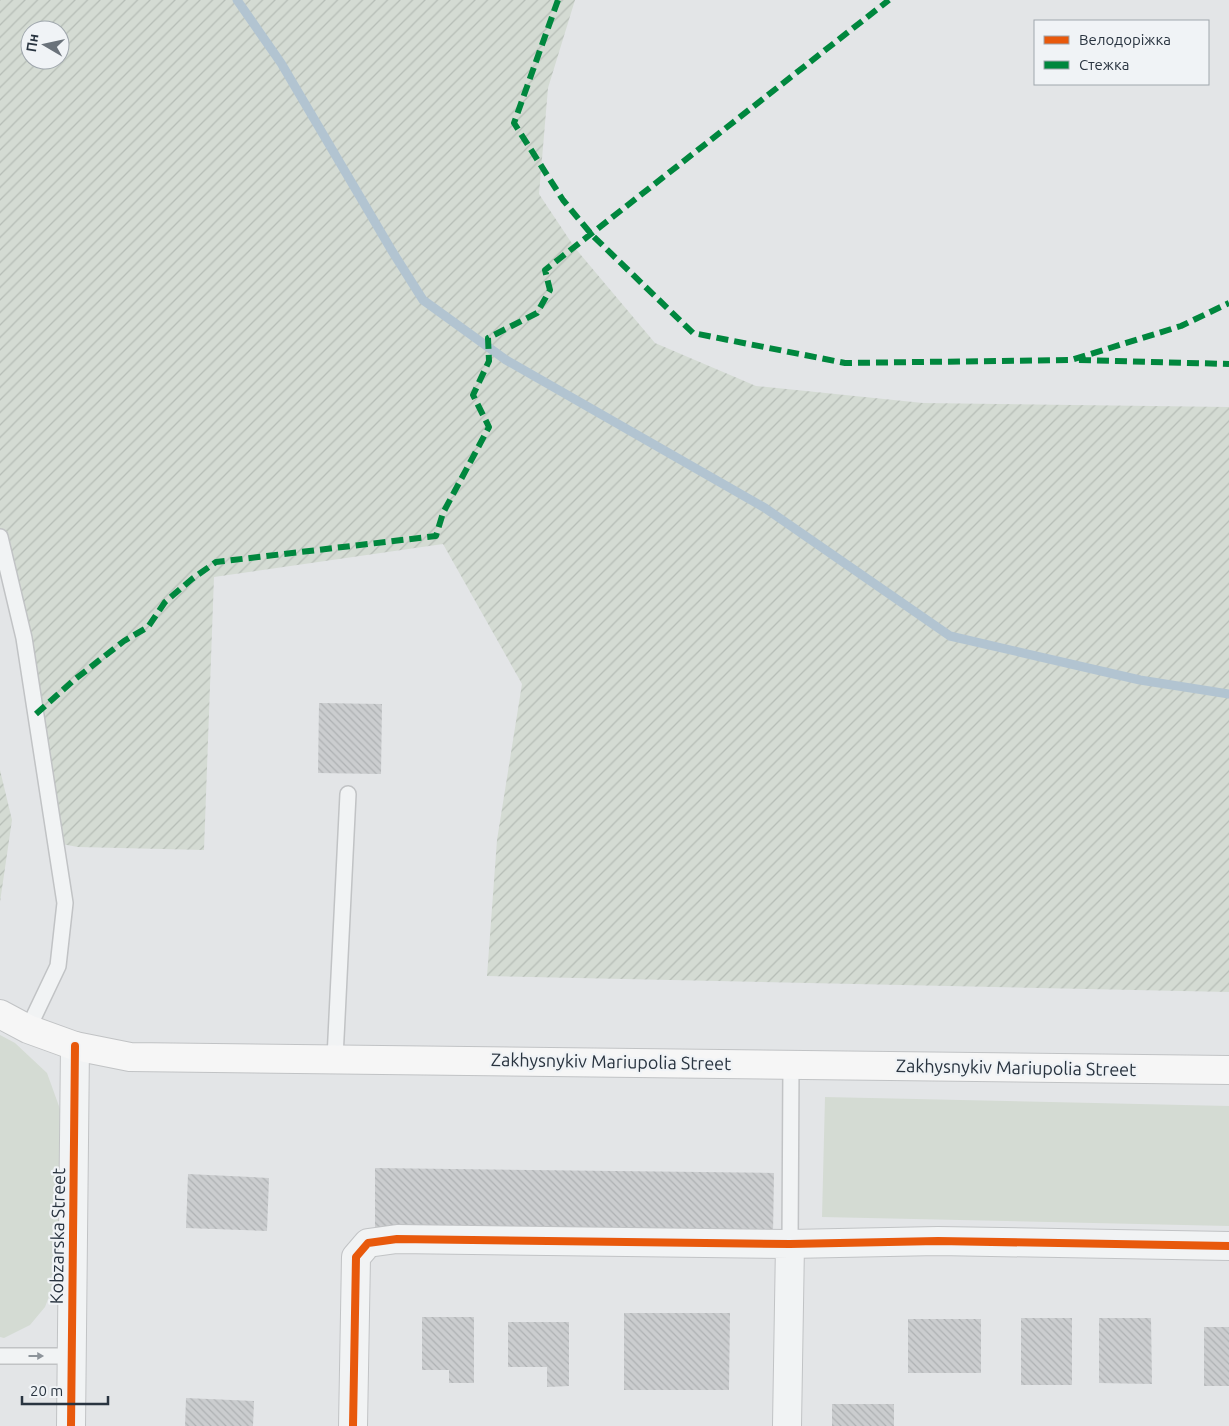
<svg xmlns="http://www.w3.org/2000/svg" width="1229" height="1426" font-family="Ubuntu,sans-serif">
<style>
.green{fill:#d4dbd3}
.garden{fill:url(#garden-furrows);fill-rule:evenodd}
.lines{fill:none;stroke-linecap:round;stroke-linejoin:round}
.stream{stroke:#b2c4d1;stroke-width:9}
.building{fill:url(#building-back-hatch)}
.service-casing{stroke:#c1c3c5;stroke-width:18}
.minor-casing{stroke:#c1c3c5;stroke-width:30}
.tertiary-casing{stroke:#c1c3c5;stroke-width:30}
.secondary-casing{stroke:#c1c3c5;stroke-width:30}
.service{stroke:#f1f3f4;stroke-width:15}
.minor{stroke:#f1f3f4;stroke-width:28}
.tertiary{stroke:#f1f3f4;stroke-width:28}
.secondary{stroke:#f6f6f6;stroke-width:28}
.quiet{stroke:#00873e;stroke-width:6;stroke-dasharray:12 6;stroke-linecap:butt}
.cycleway-casing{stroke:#f0f3f6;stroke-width:11}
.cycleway{stroke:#e8590c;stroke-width:8}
.oneway{fill:#8d949a}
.labels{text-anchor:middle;stroke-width:4.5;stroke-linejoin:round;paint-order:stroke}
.street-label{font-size:18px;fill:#293440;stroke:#f0f3f6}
</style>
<defs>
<pattern id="garden-furrows" width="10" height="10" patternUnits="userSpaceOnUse" patternTransform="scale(1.25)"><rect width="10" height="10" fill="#d4dbd3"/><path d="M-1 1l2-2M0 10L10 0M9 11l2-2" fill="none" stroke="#b6bdb6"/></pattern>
<pattern id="building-back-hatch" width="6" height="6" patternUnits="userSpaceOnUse" patternTransform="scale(1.25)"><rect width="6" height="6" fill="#cbcdcf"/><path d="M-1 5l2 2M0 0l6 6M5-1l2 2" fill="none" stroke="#aeb1b3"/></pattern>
</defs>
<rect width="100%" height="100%" fill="#e3e5e7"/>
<path class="green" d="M0 1035 15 1043 47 1073 60 1109 58 1273 45 1307 30 1325 4 1338 0 1337Z
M825 1097 1229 1106V1226L822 1217Z"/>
<path class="garden" d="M0 0H575L548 88 539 194 575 248 655 343 756 386 923 403 1229 407V992L487 976 497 840 522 684 443 544 214 577 204 850 78 847 56 843 0 537ZM30 30H60V60H30Z
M0 770 12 820 0 902Z"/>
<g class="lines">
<path class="stream" d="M237 0 281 63 392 251 423 300 506 360 765 508 950 636 1140 680 1229 694"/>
</g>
<path class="building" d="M319 703 382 704 381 774 318 773Z
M375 1168 774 1173 773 1234 375 1229Z
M188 1174 269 1178 267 1231 186 1228Z
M624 1313H730L729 1390H624Z
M422 1317H474V1383H449V1370H422Z
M1021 1318H1072V1385H1021Z
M1099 1318H1151L1152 1384 1099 1383Z
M908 1319H981V1373H908Z
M508 1322H569V1386L547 1387V1367H508Z
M1204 1327H1229V1386H1204Z
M186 1398 254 1401 253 1426H185Z
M832 1404H894V1426H832Z"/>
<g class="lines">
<defs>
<path id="service" d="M0 537 24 638 65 903 58 966 28 1029
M335 1058 348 794
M790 1244 791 1065
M0 1356H72"/>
<path id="minor" d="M353 1426 356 1257 368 1243 397 1239 790 1244 938 1241 1229 1246
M787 1426 790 1244"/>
<path id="tertiary" d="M71 1426 75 1046"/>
<path id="secondary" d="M0 1014 28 1029 75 1046 130 1057 1229 1070"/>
</defs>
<use href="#service" class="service-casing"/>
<use href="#minor" class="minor-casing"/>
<use href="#tertiary" class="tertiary-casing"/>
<use href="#secondary" class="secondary-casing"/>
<use href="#service" class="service"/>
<use href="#minor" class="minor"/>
<use href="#tertiary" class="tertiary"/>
<use href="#secondary" class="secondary"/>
<path class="quiet" d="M558 0 514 123 563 200 592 235 693 333 845 363 1071 360 1181 326 1229 303
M1079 360 1229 364
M36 714 74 680 124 641 148 627 165 602 192 579 216 562 436 536 443 513 489 427 473 395 489 361 488 338 537 313 550 290 545 270 889 0"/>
<defs>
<path id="cycleway" d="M71 1426 75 1046
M353 1426 356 1257 368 1243 397 1239 790 1244 938 1241 1229 1246"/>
</defs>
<use href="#cycleway" class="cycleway-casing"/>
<use href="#cycleway" class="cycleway"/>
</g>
<defs><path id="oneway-solid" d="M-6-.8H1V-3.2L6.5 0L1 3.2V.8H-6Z" transform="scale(1.25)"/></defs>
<use class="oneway" href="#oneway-solid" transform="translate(36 1356)"/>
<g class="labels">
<g class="street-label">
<text transform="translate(611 1062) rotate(1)" y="6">Zakhysnykiv Mariupolia Street</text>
<text transform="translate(1016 1068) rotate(1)" y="6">Zakhysnykiv Mariupolia Street</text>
<text transform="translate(58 1236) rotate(-89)" y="6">Kobzarska Street</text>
</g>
</g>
<rect x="1034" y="20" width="175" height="65" fill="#f0f3f6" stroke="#a0a7ad"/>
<rect x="1044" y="36" width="25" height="8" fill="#e8590c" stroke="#a0a7ad"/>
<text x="1079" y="45" font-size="15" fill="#293440">Велодоріжка</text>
<rect x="1044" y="61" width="25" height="8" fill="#00873e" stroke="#a0a7ad"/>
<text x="1079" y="70" font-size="15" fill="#293440">Стежка</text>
<g transform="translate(45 45) rotate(279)"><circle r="24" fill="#f0f3f6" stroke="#a0a7ad"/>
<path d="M0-4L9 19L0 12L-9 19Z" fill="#6a727a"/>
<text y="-8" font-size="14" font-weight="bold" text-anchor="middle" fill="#293440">Пн</text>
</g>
<path d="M22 1396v8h86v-8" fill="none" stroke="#293440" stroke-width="2.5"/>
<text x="30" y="1396" font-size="15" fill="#293440" stroke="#f0f3f6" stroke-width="4" paint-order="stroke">20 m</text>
</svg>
